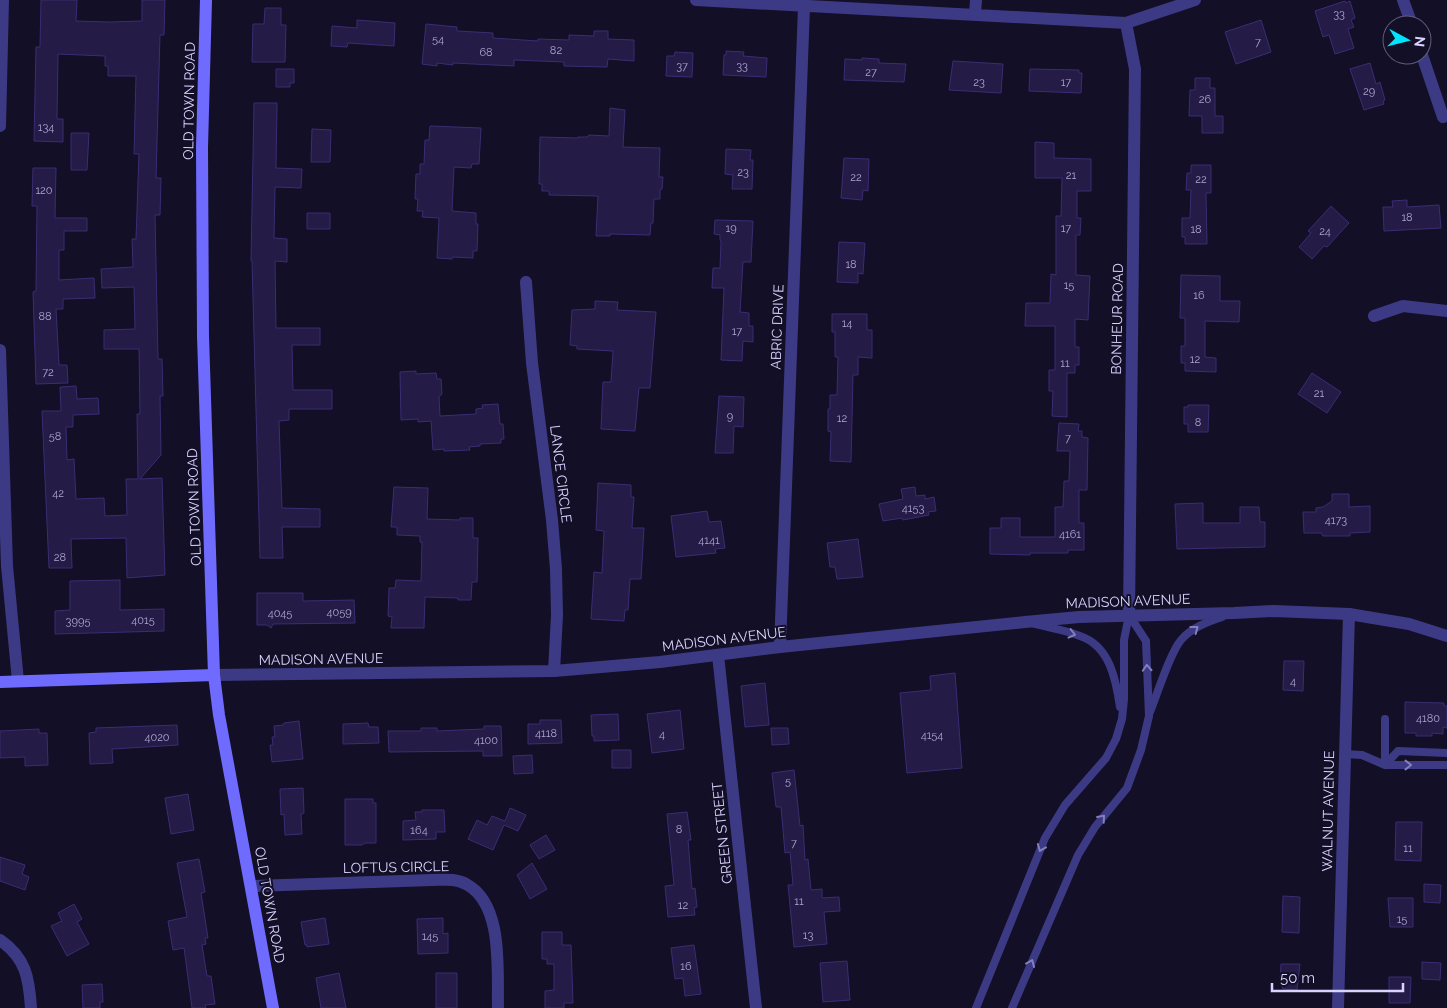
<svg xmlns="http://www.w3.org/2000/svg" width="1447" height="1008" font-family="Raleway,sans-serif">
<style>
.building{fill:#241b47;stroke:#3b2d73}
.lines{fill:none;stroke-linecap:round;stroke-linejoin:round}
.service{stroke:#3d3a85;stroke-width:8}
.minor{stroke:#3d3a85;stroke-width:12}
.tertiary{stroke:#3d3a85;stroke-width:12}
.secondary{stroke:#6f6bff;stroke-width:12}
.oneway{stroke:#837fbc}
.labels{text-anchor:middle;stroke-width:4;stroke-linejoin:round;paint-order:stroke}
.number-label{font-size:11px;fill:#aca6d1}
.street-label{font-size:14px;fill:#d9d4ff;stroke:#130f26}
</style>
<rect width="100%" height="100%" fill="#130f26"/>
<path class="building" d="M41 0H77L76 21 110 22 142 21V0H165L164 35H160L156 178H161L160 215H155L158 359H162L163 396H160L161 455 140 479 162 478 165 575 127 578 126 538 71 539 72 568H49L42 411H61L60 387 76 386 77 399 98 398 99 414 73 415V427H66L67 460 74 459 76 499 104 498 105 516 127 515 126 479H138L137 414H140L139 349H104V330L135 329 134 287 102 288 101 269 133 267 132 239H136L139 154H134L136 76H108V66H105V56L58 54 57 119H63V142L34 141 36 47H40Z
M1345 1 1346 3 1350 1 1355 18 1351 20 1354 27 1348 29 1354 48 1335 54 1329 35 1323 37 1315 11Z
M265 8H281V25H286L285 62H252L253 24H264Z
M357 20 395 23 394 46 348 43 347 47 331 46 332 26 357 28Z
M1261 20 1271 52 1236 64 1225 32Z
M426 24 457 27V31L493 33V38L538 41V39L569 40V35L594 36V31H608V39L634 40V61L608 59 607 67 564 66V62L514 60V66L453 63V65L437 63V66L422 64Z
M726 51 744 52 743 56 767 58 766 77 723 75 724 55H726Z
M675 52 693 53 692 77 666 76 667 56H674Z
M862 58 879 59V63L906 64 904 82 844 80 845 59 862 60Z
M953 61 1003 64 1001 93 949 90Z
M1370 63 1376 84 1380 82 1385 100 1383 101 1384 104 1364 110 1350 69Z
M276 69H294V83H290V87H276Z
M1030 69 1079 70V73H1082L1081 93 1029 91Z
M1195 78H1210V88H1215V116H1223V133H1202V116H1189L1190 90H1195Z
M254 103H277L276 168 302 169 301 188 275 187 274 238 287 239V262L275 261 276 328H320V345H292L293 390H332V409H289V420L279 421 282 508 320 509V527H282L283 558H260L252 261H251Z
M610 108 625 110 623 147 660 148 659 177H663L662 189 660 190V199H654L653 223H651L650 235 610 234V236H596L598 196 549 195V191H542V184H539L540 137 578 138V137H587L589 135 609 136Z
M430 126 481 128 479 164H472L471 168 454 167 452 211 476 213V224H478L477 251H473V258L453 257 452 259 437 258 439 218 422 217 423 211H417L418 199H415L416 174H420V164H424L425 140H429Z
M312 129 331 130 330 162H311Z
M71 133H89L87 170H71Z
M1035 142 1054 143V158L1091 159V191H1077V218H1081L1080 235H1076V275L1090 276 1088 320 1075 319V347H1079V365H1075V373H1067V417L1052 416 1053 391H1049V370H1055V326H1025L1026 303H1050L1051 274 1056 275V216H1061L1062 178H1035Z
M726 149 751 150 750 160H753L752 189H732L733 175 725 174Z
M844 158 869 159 868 191 863 190 862 200 841 198Z
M1191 165H1211V193H1206L1207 244H1185V237H1182V218H1190L1191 190H1186L1187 173H1191Z
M33 168H56L55 218H87V231H64V250H59V280L94 278 95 298 63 299V309H56L59 365H67L68 383 36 384 33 292 36 291 37 206H32Z
M1407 200V207L1439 205 1441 228 1384 231 1383 207H1393L1392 201Z
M1331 206 1349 223 1327 247 1324 246 1312 259 1299 247 1311 233 1308 231Z
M307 213H330V229H307Z
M715 220 753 221 751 262H743L740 312 749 313V326H753V342L743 341 742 361 721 360 724 288H712L713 268H720L721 241 720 240V235L714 234Z
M839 242 865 243 863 274 858 273V283L837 282Z
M1181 275 1220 276V301H1240L1239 322 1205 321V357L1216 358V372L1185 371V363H1181V346H1185V318H1180Z
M595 301 618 302 617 310 656 312 650 388H639L635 431 601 429 603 382H611L613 351 577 349V346L570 345 572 310 595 309Z
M832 314H867V330H872V358L858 357V375H853L851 462 830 461 831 432 828 431V409H830V395H837L838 357H835V332H832Z
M416 371V374L436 373 437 379H441L442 394 439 397 440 416 476 414V409L483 408 482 405 498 404 500 424H503L504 439H501V443L480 444V446L469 447 470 450 444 451V449L433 450 431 421 418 422V419L401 420 400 372Z
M1312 373 1341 392 1327 413 1298 394Z
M719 396 744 397 743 427 734 426 733 453H715Z
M1188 405H1209L1208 432H1188V424H1184V407H1188Z
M1059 423 1079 424 1078 431H1082V437L1088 438 1087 490H1079V523H1084V550H1068V553H1030V555L990 554V528H1001V518H1020V537H1055V507H1063L1064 481H1069L1070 451H1057Z
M598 483 631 485V497H634L632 528H644L641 579H630L628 610H625L624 621 591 619 594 572 602 573 604 531 596 530Z
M394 487 428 488 427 519 460 520V518H473V538H478L477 582H472L471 600H458V598L425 597 424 628H391L392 617 388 616 389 588H395L396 580 421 581 422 542H420V536L397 535V527H391Z
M915 487 916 496 925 495V499L934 497 936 511 928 512 929 515 903 520 902 518 883 521 879 504 903 499 901 489Z
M1332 494H1349V507L1370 506V532L1350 533V536H1323L1321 533H1304L1303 512H1316V508L1323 507 1332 501Z
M1203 503V523H1240V507H1259L1260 522H1265V547L1177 549 1175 504Z
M707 511 709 522 721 521 725 548 715 549 716 553 676 557 671 516Z
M858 539 863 577 837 579 835 567H830L827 543Z
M120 580V610L164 609V631L55 634V611L70 610V581Z
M257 593H303V601L354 600 355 623 273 624 271 628 267 625H257Z
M1284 661H1304L1303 691 1283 690Z
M955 673 962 768 907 773 900 693 931 690 930 676Z
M765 683 769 725 745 727 741 686Z
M1405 702 1444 703V706H1447V728L1443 727V734L1432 733V736H1416V733H1405Z
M680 710 684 749 652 753 647 714Z
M618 714 619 740 594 741V736H592L591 715Z
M540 720H561L562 743 528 744V724H540Z
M299 721 303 759 272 762 270 745H273L272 737H275L274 726 283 725 284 723Z
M368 723 369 727H378L379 743 343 744V724Z
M177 725 178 745 112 749 113 763 90 764 89 733 96 732V728Z
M484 726H501L502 756H483V751L389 752 388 731H421V728H437V731L484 729Z
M771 728H788L789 744 772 745Z
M39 729V733H47L48 765 25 766V757L0 758V731Z
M612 750H631V768H612Z
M532 755 533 773 514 774 513 756Z
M794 770 800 826 803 825 805 860 808 859 811 890 822 889V898L839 897 840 911 824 912 827 944 794 947 788 885H793L790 852 785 853 781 807H776L772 773Z
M303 788 304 813 301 814 302 834 285 835 284 814 281 815 280 789Z
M188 794 194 830 171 834 165 798Z
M345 799H373V803H376V843H365L362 845H345Z
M510 808 526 815 518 831 504 825 493 850 468 839 477 820 487 825 492 816 505 821Z
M422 810H444L445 832H436V839L403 840V821L416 820 415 812H422Z
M687 812 691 840H688L692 889 695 888 697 907 694 908 695 915 668 917 665 886 674 885 667 814Z
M1396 822H1422L1421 861 1395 860Z
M546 835 555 850 539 859 530 845Z
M0 857 25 865 22 874 29 877 25 890 0 881Z
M199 859 205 892 201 893 208 938H205L206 944 202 945 207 976H211L215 1004 205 1005 206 1008H192L184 948 173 950 168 921 187 917 177 863Z
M532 863 547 889 530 899 517 875Z
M1424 884 1441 885 1440 903 1424 902Z
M1283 896 1300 897 1299 933 1282 932Z
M1388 898H1413V927H1390Z
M74 904 82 919 77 922 89 944 67 956 51 926 62 921 58 913Z
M325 918 329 944 307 947V945H305L301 922Z
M443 918V934L448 933V953L418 954 417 919Z
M542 932H562V945H571L573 1003H564V1008H545V991L554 990V964H547V959H542Z
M694 945 701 994 685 996 683 978 675 979 671 948Z
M847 961 850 1000 823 1002 820 963Z
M1422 962 1441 963 1440 980 1422 979Z
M1281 964H1300L1297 990 1283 989 1280 981Z
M339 973 346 1008H321L316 978Z
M436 973H457V1008H436Z
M1389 977H1411L1410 1003H1389Z
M102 984 103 1002H100V1008H83L82 985Z"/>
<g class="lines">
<path class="service" d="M1035 624C1050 628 1066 630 1080 636 1110 646 1116 680 1120 707
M1150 712C1157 695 1170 653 1181 640 1191 628 1207 622 1222 617
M1385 719V765
M1344 754 1362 755 1385 765H1447
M1385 765 1398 751 1447 753
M976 1008 1045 838 1065 805 1106 758 1116 739 1122 719 1124 699V640L1129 615
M1012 1008 1078 855 1095 827 1127 788 1141 750 1149 716 1146 641 1129 615"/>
<path class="minor" d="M696 0 1126 23 1195 0
M1403 0 1412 25
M975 15 976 0
M1126 23 1135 69 1129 615
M1422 55 1443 117
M0 126 3 0
M526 282 532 363 552 520 556 569 557 615 554 671
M1374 316 1403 306 1447 311
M0 350 7 566 18 681
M780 647 804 7
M718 655 756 1008
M251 886 432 880C443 880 456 878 466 884 504 904 497 971 498 1008
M0 940C26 958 29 978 31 1008
M1338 1008 1349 614"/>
<path class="tertiary" d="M214 675 554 671 660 662 780 647 1025 622 1079 617 1234 613 1274 611 1349 614 1409 624 1447 636"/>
<path class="secondary" d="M206 0 202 147 203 336 214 675 219 715 273 1008
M0 682 214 675"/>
</g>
<defs><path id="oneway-chevron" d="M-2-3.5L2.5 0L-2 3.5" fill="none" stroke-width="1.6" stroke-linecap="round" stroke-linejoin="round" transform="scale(1.25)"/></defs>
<g class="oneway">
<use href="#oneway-chevron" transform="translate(1195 629) rotate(-37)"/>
<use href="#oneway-chevron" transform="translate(1072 634) rotate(14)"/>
<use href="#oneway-chevron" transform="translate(1147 668) rotate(-93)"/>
<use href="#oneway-chevron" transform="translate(1408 765)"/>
<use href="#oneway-chevron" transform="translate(1102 818) rotate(-49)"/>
<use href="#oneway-chevron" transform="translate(1041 848) rotate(112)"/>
<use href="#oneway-chevron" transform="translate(1031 963) rotate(-67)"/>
</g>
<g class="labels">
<g class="number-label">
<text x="1339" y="18">33</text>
<text x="438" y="43">54</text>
<text x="1258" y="46">7</text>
<text x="556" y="54">82</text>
<text x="486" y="56">68</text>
<text x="682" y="70">37</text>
<text x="742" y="70">33</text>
<text x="871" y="76">27</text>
<text x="979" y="86">23</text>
<text x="1066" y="86">17</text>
<text x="1369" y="95">29</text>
<text x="1205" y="103">26</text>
<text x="46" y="131">134</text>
<text x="743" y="176">23</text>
<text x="1071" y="179">21</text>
<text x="856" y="181">22</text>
<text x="1201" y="183">22</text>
<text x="44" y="194">120</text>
<text x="1407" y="221">18</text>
<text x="731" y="232">19</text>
<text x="1066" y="232">17</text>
<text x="1196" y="233">18</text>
<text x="1325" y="235">24</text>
<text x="851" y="268">18</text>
<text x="1069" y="289">15</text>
<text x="1199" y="299">16</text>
<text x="45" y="320">88</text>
<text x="847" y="327">14</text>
<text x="737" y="335">17</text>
<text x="1195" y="363">12</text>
<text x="1065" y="367">11</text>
<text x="48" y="376">72</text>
<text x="1319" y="397">21</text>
<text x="730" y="420">9</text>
<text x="842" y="422">12</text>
<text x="1198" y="426">8</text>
<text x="55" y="440">58</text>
<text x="1068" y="442">7</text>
<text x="58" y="497">42</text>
<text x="913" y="512">4153</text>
<text x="1336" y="524">4173</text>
<text x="1070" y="538">4161</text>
<text x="709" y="544">4141</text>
<text x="60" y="561">28</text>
<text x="339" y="616">4059</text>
<text x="280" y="617">4045</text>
<text x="143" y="624">4015</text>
<text x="78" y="625">3995</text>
<text x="1293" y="685">4</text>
<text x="1428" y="722">4180</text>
<text x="546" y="737">4118</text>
<text x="662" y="738">4</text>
<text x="932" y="739">4154</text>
<text x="157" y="741">4020</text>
<text x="486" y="744">4100</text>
<text x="788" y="785">5</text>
<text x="679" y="833">8</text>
<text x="419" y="834">164</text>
<text x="794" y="847">7</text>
<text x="1408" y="852">11</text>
<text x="799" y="905">11</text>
<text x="683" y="909">12</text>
<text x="1402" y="923">15</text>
<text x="808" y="939">13</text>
<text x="430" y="940">145</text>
<text x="686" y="970">16</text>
</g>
<g class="street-label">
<text transform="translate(189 101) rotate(-89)" y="5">OLD TOWN ROAD</text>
<text transform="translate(1117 319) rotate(-89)" y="5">BONHEUR ROAD</text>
<text transform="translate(777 327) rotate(-88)" y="5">ABRIC DRIVE</text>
<text transform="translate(561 474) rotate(83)" y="5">LANCE CIRCLE</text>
<text transform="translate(194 507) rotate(-92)" y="5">OLD TOWN ROAD</text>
<text transform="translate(1128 601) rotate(-2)" y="5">MADISON AVENUE</text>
<text transform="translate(724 639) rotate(-7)" y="5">MADISON AVENUE</text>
<text transform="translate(321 659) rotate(-1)" y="5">MADISON AVENUE</text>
<text transform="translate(1328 811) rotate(-89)" y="5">WALNUT AVENUE</text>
<text transform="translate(722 833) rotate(-96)" y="5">GREEN STREET</text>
<text transform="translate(396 867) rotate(-1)" y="5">LOFTUS CIRCLE</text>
<text transform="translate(270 905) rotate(80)" y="5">OLD TOWN ROAD</text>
</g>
</g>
<g transform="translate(1407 40) rotate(97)"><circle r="24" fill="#130f26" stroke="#625e7d"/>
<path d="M0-4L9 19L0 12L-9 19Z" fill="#00e5ff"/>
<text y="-8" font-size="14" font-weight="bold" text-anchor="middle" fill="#d9d4ff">N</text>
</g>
<path d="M1272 983v8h131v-8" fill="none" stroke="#d9d4ff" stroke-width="2.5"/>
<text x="1280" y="983" font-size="15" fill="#d9d4ff" stroke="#130f26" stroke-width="4" paint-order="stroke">50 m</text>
</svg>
